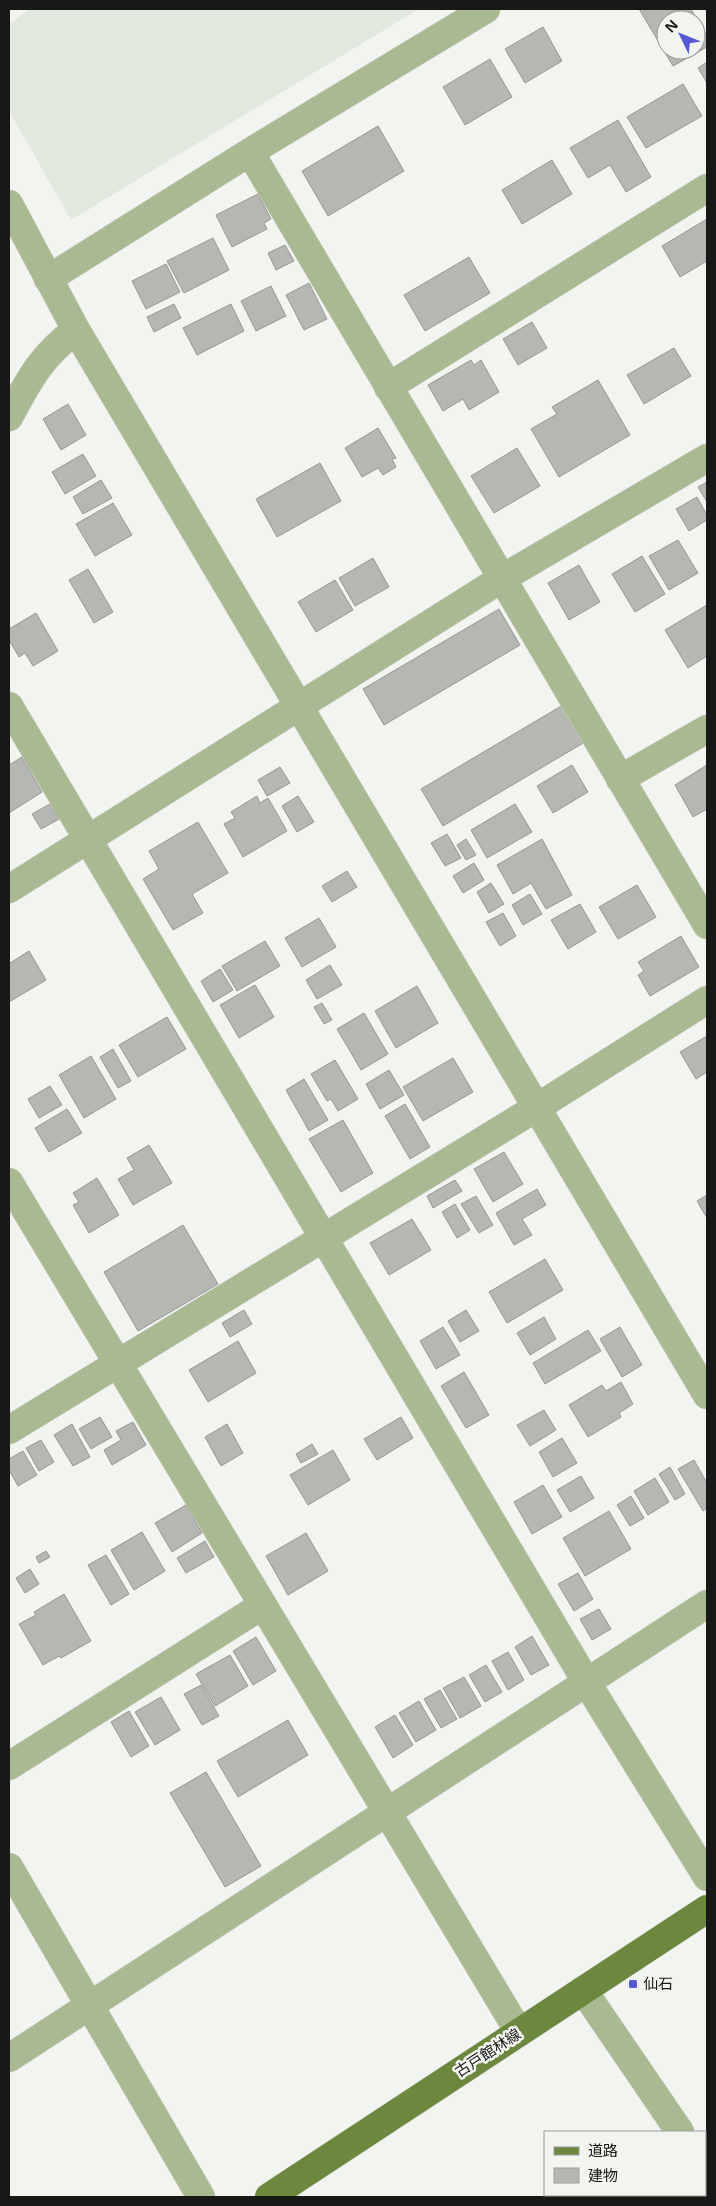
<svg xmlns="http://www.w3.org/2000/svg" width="716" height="2206" font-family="'Open Sans','Noto Sans JP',sans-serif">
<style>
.built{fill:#e3e8de}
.building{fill:#b5b7b3;stroke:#969895;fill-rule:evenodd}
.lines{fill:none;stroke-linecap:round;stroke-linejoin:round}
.minor-casing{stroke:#cfd1cd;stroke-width:29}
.major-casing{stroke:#cfd1cd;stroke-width:29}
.minor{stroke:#a9ba93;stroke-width:28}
.major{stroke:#6b883e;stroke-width:28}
.poi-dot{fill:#565ad2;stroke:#f2f4f0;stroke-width:2}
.labels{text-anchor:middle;stroke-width:5;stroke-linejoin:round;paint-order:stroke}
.poi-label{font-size:15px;fill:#181817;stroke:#f2f4f0;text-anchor:start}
.street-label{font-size:15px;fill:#181817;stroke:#f2f4f0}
</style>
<rect width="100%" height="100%" fill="#f2f4f0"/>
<path class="built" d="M29 9H419L71 220 9 111V25Z"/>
<path class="building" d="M639 9H691L707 36V47L673 66ZM666 20H696V50H666Z
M543 27 562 61 525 83 505 49Z
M490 59 512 97 465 125 443 87Z
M707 62V83L698 68Z
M683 84 702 116 646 148 627 117Z
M618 120 651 177 626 192 610 165 588 178 570 148Z
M378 126 404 171 328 216 302 171Z
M552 160 572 194 522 224 502 190Z
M258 194 271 219 264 223 267 229 232 247 216 215Z
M707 219V261L680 277 662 246Z
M213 238 229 270 184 293 167 261Z
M285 245 294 261 276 270 268 253Z
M469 257 490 293 425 331 404 295Z
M166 264 180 292 146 309 132 281Z
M309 283 327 319 304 330 286 295Z
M271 286 286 316 256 331 241 301Z
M174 304 181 318 154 332 147 317Z
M231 304 244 331 197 355 183 328Z
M532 322 547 348 518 365 503 339Z
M674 348 691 376 644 404 627 375Z
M471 360 474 365 481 360 499 392 469 410 463 399 443 411 428 385Z
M598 380 630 435 559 477 531 429 557 414 552 407Z
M68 404 86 435 61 450 43 419Z
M378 428 396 458 392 459 396 467 383 475 378 468 362 477 345 448Z
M517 448 540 486 494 513 471 476Z
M83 454 96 476 65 494 52 472Z
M320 463 341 501 277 537 256 499Z
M101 480 112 498 83 514 73 497Z
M707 482V502L698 487Z
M697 497 707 515V520L689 531 676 509Z
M113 503 132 535 95 556 76 524Z
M678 540 698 573 669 590 649 556Z
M642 556 665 594 635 612 612 574Z
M373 558 389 587 355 606 339 578Z
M579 565 600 602 569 620 548 583Z
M88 569 113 612 94 623 69 580Z
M335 580 353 610 316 632 298 602Z
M707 605V656L688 668 665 630Z
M499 609 520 645 384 725 363 689Z
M36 613 58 651 33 666 25 653 19 657 9 640V629Z
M563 705 585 742 443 826 421 789Z
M22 757 42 792 9 813V765Z
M572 765 588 792 553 813 537 786Z
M707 765V809L693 817 675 785Z
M280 767 290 783 267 796 258 780Z
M257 796 260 803 268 798 287 831 243 857 224 824 235 818 231 812Z
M298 796 314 822 297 832 282 806Z
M50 804 59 819 41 829 32 814Z
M515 804 532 832 487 858 471 830Z
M198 822 228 873 192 894 203 913 173 930 143 879 159 869 149 851Z
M447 834 461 858 445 866 431 843Z
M466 839 476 855 466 860 457 845Z
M542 839 572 895 546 909 531 883 513 894 497 865Z
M474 863 484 880 463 893 453 876Z
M347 871 357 887 332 902 322 886Z
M491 883 504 904 489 913 477 892Z
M637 885 656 917 618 939 599 907Z
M530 894 542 914 523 925 512 905Z
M580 904 596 932 568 949 551 920Z
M503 913 516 936 500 946 486 922Z
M319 918 336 947 302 967 285 938Z
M681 936 699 967 650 996 638 975 644 971 638 962Z
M265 941 280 966 237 991 222 966Z
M29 951 46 980 9 1002V961L10 963Z
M330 965 342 985 317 999 306 980Z
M220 969 233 990 213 1002 201 981Z
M255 985 274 1017 239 1038 220 1005Z
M417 986 438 1023 396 1048 375 1011Z
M322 1003 332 1020 324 1024 314 1007Z
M364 1013 388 1054 361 1070 337 1029Z
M167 1017 186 1049 138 1077 119 1045Z
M707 1036V1072L696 1079 680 1052Z
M113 1049 131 1081 118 1088 100 1057Z
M91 1056 116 1099 84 1118 59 1075Z
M453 1058 473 1092 423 1121 403 1087Z
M335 1060 358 1099 338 1111 331 1099 327 1101 311 1074Z
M389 1070 404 1095 380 1109 366 1084Z
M304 1079 328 1120 309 1131 286 1090Z
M50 1086 62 1105 39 1118 28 1099Z
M405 1104 430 1147 410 1159 385 1116Z
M67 1109 82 1133 49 1152 35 1128Z
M343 1120 373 1173 341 1192 309 1139Z
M149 1145 172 1183 133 1205 118 1179 134 1170 127 1158Z
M504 1152 523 1184 493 1202 474 1169Z
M97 1178 119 1215 89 1233 73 1205 79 1202 73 1193Z
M455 1180 462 1191 433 1208 427 1196Z
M537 1189 546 1205 522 1219 532 1235 514 1245 496 1213Z
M707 1195V1218L697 1201Z
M476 1196 493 1225 479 1233 461 1204Z
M455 1204 470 1230 457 1238 442 1212Z
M412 1219 431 1250 389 1275 370 1243Z
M183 1225 218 1284 138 1331 104 1272Z
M545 1259 563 1290 507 1323 489 1292Z
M244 1310 252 1324 230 1337 222 1323Z
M466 1310 479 1331 460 1342 448 1321Z
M544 1317 556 1339 530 1355 517 1333Z
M443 1327 460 1355 436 1369 420 1341Z
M620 1327 642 1365 622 1377 600 1339Z
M588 1330 601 1351 545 1384 533 1363Z
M238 1341 256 1373 208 1402 189 1370Z
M464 1372 489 1415 466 1428 441 1386Z
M621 1382 633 1404 619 1413 621 1417 588 1437 569 1405 602 1385 606 1391Z
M544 1410 556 1430 530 1446 517 1425Z
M100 1417 112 1437 91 1449 79 1429Z
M401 1417 413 1438 377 1460 364 1439Z
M133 1422 146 1445 112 1465 104 1450 121 1440 116 1431Z
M72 1424 90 1457 73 1466 54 1435Z
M227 1424 243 1453 221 1466 205 1437Z
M562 1438 577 1463 553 1477 539 1452Z
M41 1440 54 1462 39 1471 26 1448Z
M312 1444 318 1454 301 1463 296 1454Z
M333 1450 350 1480 308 1505 290 1475Z
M23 1451 37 1475 18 1486 9 1470V1459Z
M694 1460 707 1483V1508L703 1511 678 1469Z
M670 1467 685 1494 675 1500 659 1474Z
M581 1476 594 1498 570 1512 557 1490Z
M655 1478 669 1502 648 1515 634 1491Z
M543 1485 562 1517 532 1534 514 1502Z
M631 1496 644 1518 630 1526 617 1505Z
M186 1505 202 1533 172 1552 155 1523Z
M609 1511 631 1549 585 1576 563 1538Z
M142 1532 165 1571 134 1590 111 1550Z
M306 1533 328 1571 288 1595 266 1556Z
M205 1541 214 1557 186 1573 177 1558Z
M46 1551 50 1557 39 1563 36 1557Z
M106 1555 129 1594 111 1605 88 1565Z
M30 1569 39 1584 25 1593 16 1578Z
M578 1573 593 1599 574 1611 558 1584Z
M64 1594 91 1641 61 1658 59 1656 43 1665 19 1624 36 1615 34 1612Z
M599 1609 611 1629 592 1640 580 1619Z
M532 1636 549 1665 531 1675 515 1647Z
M256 1637 276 1671 253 1685 233 1651Z
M508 1652 524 1680 508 1690 492 1661Z
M230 1655 248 1686 215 1706 196 1674Z
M486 1665 502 1692 485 1702 469 1675Z
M464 1677 481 1706 460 1718 443 1688Z
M201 1685 219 1716 202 1725 184 1694Z
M440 1690 457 1719 441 1728 424 1699Z
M161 1697 180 1730 155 1745 135 1712Z
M419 1701 436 1730 416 1742 399 1713Z
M129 1711 149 1746 131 1757 111 1722Z
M395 1715 413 1745 393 1758 375 1727Z
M288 1720 308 1755 238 1797 217 1761Z
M206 1772 261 1866 225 1887 170 1793Z"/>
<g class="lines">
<defs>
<path id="minor" d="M250 152 707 925
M9 204 76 330 707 1395
M48 279 250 152 486 9
M388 387 707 188
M9 417C29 380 41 356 76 330
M9 706 587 1683 707 1877
M620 779 707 729
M9 889 501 579 707 458
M9 1182 519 2032
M9 1430 536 1108 707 1000
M9 1766 263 1605
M9 1867 201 2197
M583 1990 680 2132
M9 2058 707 1604
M705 2169 707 2172"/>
<path id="major" d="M269 2197 707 1909"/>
</defs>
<use href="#minor" class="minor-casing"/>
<use href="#major" class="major-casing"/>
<use href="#minor" class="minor"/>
<use href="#major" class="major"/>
</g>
<rect class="poi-dot" x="628" y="1979" width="10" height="10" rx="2.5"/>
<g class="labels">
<g class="poi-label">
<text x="643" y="1989">仙石</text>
</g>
<g class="street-label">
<text transform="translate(488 2053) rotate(-33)" y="5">古戸館林線</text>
</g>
</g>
<rect width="716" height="2206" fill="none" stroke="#181817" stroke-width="20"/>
<rect x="544" y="2131" width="162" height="65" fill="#f2f4f0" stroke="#9b9c99"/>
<rect x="554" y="2147" width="25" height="8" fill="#6b883e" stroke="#9b9c99"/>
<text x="588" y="2156" font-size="15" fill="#181817">道路</text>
<rect x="554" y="2168" width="25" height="15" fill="#b5b7b3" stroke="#9b9c99"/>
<text x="588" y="2181" font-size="15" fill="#181817">建物</text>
<g transform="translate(681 35) rotate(313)"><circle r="24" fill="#f2f4f0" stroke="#9b9c99"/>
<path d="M0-4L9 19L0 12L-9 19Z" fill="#565ad2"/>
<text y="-8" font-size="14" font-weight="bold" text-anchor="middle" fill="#181817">N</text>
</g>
</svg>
